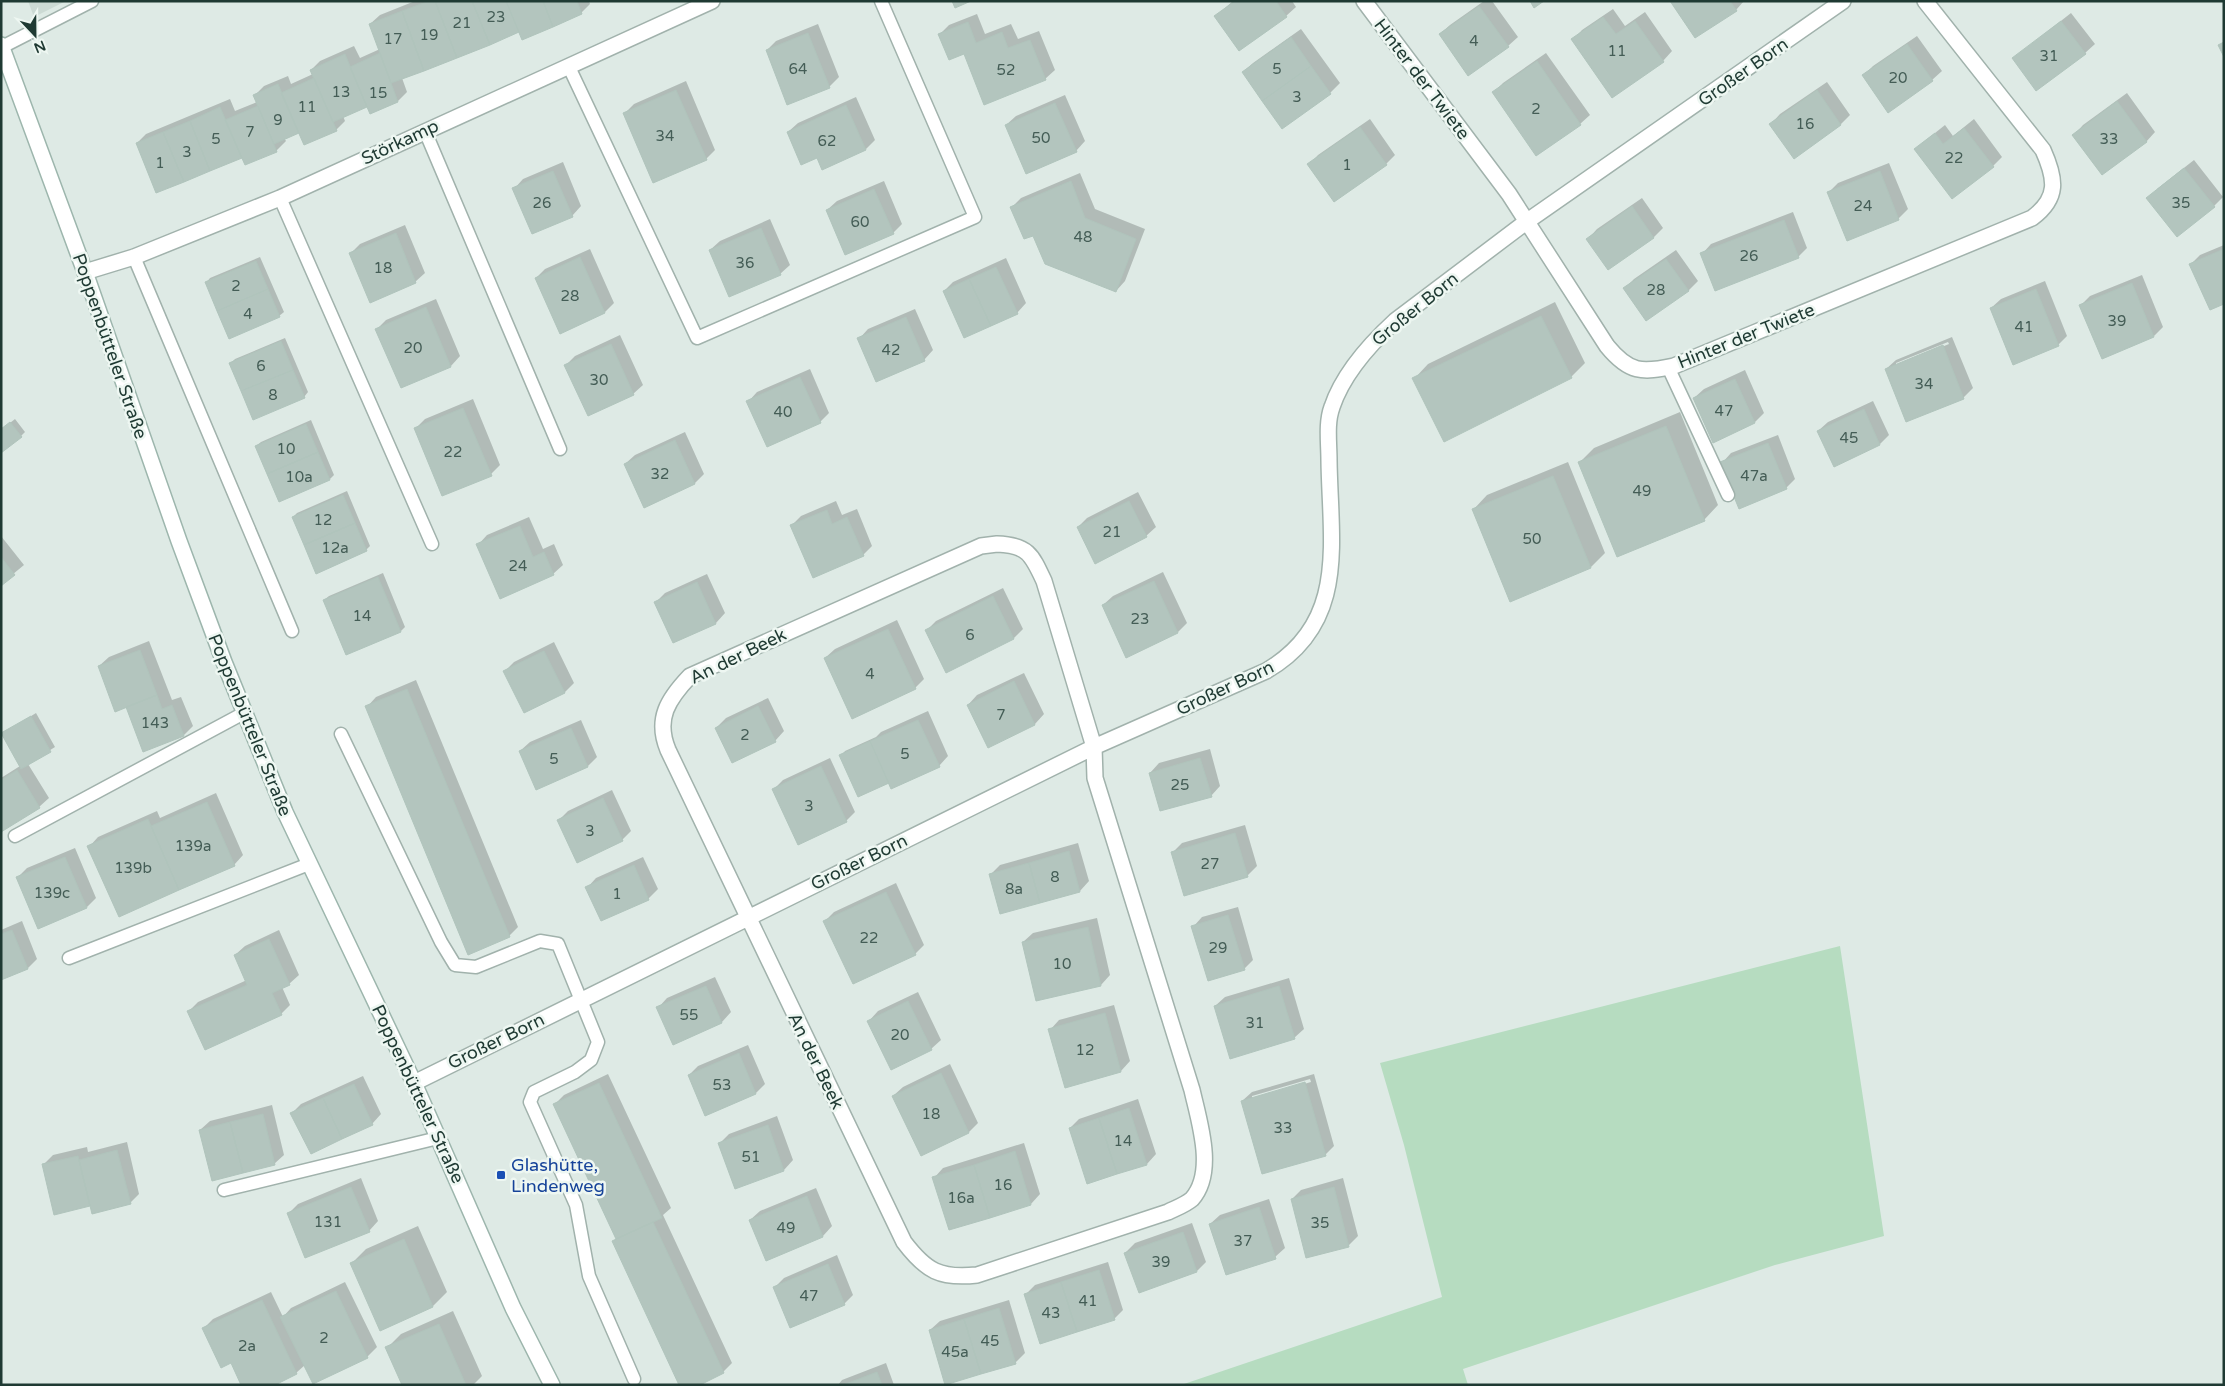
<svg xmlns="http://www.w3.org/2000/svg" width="2225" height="1386" font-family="'Varela Round',sans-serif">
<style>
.built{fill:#ccdad4}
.green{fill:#b6dcc0}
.shadow{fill:#0003;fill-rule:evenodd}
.building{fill:#b3c5be;stroke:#b0c4bc}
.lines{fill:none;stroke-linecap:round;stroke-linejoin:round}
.service-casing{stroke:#a1b2ac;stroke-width:15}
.minor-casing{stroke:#a1b2ac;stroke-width:18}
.secondary-casing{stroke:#9db6ad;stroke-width:18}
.service{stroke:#fff;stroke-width:12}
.minor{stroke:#fff;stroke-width:15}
.secondary{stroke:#fff;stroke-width:15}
.transit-dot{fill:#1a4fb4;stroke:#eef7f2;stroke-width:2}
.labels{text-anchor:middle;stroke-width:5;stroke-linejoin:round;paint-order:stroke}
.number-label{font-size:15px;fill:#445d56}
.street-label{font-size:18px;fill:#1f3a33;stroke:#eef7f2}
.transit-label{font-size:18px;fill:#164399;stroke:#eef7f2;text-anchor:start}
</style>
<rect width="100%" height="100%" fill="#deeae5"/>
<path class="built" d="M28 1H66L34 17Z"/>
<path class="green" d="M1840 946 1884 1236 1775 1265 1463 1369 1468 1385H1181L1442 1297 1404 1145 1380 1063Z"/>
<path class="shadow" d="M415 1H589L590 4 581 13 520 31 402 78 407 92 398 101 368 105 343 116 345 121 336 130 299 131 284 138 286 141 276 151 246 164 243 156 137 143 146 134 230 99 235 111 257 102 255 95 264 86 288 76 291 84 313 74 311 70 320 61 354 46 360 58 380 49 370 24 380 15Z
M1233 1H1292L1296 7 1286 16H1216Z
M1484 1H1492L1518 37 1508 46 1440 34 1450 25Z
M1672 1H1744L1736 10Z
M1613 9 1625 26 1645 12 1672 51 1663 61 1573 40 1582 30Z
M2071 13 2095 44 2085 53 2014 58Z
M977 14 985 34 1011 24 1018 39 1039 31 1055 70 1045 79 964 53 940 34 949 25Z
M818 24 839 77 829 87 767 50 776 41Z
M1301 29 1340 83 1330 93 1282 127 1243 72 1253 63Z
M1917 36 1942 71 1932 80 1864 75 1873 66Z
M1546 53 1590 115 1580 124 1537 155 1493 93 1503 83Z
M686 81 715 150 706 159 625 113 634 104Z
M1827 82 1850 115 1841 124 1794 157 1771 124 1780 114Z
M2127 93 2155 132 2146 142 2074 135 2083 125Z
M1065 95 1085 141 1076 151 1006 125 1016 116Z
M856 97 875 140 866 149 788 132 798 123Z
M1370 119 1395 155 1386 164 1309 165 1318 155Z
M1974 119 2002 157 1993 166 1915 149 1945 125 1953 136Z
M2194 160 2223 197 2214 206 2157 189Z
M563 162 581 206 572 216 514 189 523 179Z
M1889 163 1908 209 1898 219 1829 192 1838 183Z
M1080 173 1095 209 1145 229 1125 281 1116 291 1034 234 1011 208 1021 198Z
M884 181 902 224 893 233 827 210 837 201Z
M1642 198 1663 228 1654 237 1609 268 1588 239 1597 229Z
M1793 212 1807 248 1798 257 1702 254 1711 244Z
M770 219 790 265 780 274 710 250 720 241Z
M405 225 425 273 415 282 351 253 360 244Z
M2224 245V303L2191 264 2200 255Z
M590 249 614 303 605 312 536 278 545 269Z
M1676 250 1698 281 1689 290 1647 319 1625 288 1634 279Z
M260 257 284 312 279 316 206 283 210 278Z
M1006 258 1026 303 1017 313 944 291 953 282Z
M2142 275 2163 327 2154 336 2081 305 2090 296Z
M2045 281 2067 336 2058 345 1991 308 2001 299Z
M436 299 460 356 451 366 401 387 377 329 386 320Z
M1555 302 1585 363 1571 377 1414 379 1428 364Z
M915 309 933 350 924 360 859 339 868 329Z
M620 335 643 385 633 394 566 365 575 356Z
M1952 337 1973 388 1963 398 1886 369 1896 360ZM1948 342 1949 344 1896 366V363Z
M285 338 308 392 304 397 231 363 235 359Z
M810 369 829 413 820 422 748 402 757 392Z
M1745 370 1764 413 1755 422 1694 398 1704 389Z
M473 399 500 465 491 474 416 428 425 419Z
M1873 401 1889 435 1880 444 1818 431 1828 422Z
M1680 412 1718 505 1704 520 1580 462 1594 448Z
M15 419 25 432 21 436 1 430Z
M311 420 334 475 330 479 256 446 261 442Z
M685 432 704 474 695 483 645 507 625 464 635 455Z
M1778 435 1795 479 1786 488 1722 463 1731 453Z
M1568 462 1605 553 1591 567 1511 600 1473 510 1487 495Z
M347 491 370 546 366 550 293 517 297 513Z
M1138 492 1156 527 1146 536 1078 527 1087 518Z
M836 501 842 515 857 509 872 546 863 555 792 525 801 516Z
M529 517 543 549 554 544 563 565 553 574 478 545 487 535Z
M1 536 24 565 1 584Z
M1163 572 1187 623 1178 632 1103 605 1113 596Z
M383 573 405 627 401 631 347 653 324 600 329 596Z
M707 574 725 613 716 623 674 642 656 602 665 593Z
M1003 588 1023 629 1014 638 947 671 927 630 936 621Z
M897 620 924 679 915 688 825 658 835 649Z
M149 641 172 700 181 697 193 726 184 735 127 706 99 666 109 657Z
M554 642 574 683 565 692 525 712 505 671 514 662Z
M1024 673 1044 714 1035 724 988 747 968 705 977 695Z
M416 680 518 927 509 936 367 707 376 697Z
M768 698 784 731 775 741 716 728 726 718Z
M928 711 948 756 939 766 889 781 841 756 845 751 876 737 881 732Z
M36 713 55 747 28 764 49 798 39 807 1 831V778L20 766 2 734Z
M581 720 597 757 588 766 536 788 520 751 530 742Z
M1210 749 1220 786 1211 796 1150 773 1159 763Z
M830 758 855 812 846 821 774 789 783 780Z
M612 790 631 831 622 840 558 821 568 811Z
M216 793 243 855 234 865 89 847 98 837 157 811 160 818Z
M1245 825 1257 866 1247 876 1173 852 1182 843Z
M1078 843 1089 881 1080 891 1001 913 990 875 1000 865Z
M75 848 96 898 87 907 18 877 27 868Z
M643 857 658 889 648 899 587 888 596 878Z
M896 883 924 945 915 954 825 921 834 912Z
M1238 907 1253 960 1244 969 1193 927 1202 917Z
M1097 918 1110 975 1101 985 1037 1000 1023 942 1033 933Z
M22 921 37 959 28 968 1 979V930Z
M279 930 299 975 289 984 282 987 290 1005 281 1014 189 1011 198 1002 247 980 235 955 245 946Z
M715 977 731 1012 722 1022 673 1043 658 1008 667 998Z
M1289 978 1304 1029 1294 1038 1215 1006 1225 997Z
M918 992 941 1040 931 1049 869 1021 878 1011Z
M1114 1005 1130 1061 1121 1071 1066 1086 1050 1030 1059 1020Z
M748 1045 765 1084 756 1093 706 1114 689 1075 698 1066Z
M950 1064 978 1123 969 1132 921 1154 893 1096 903 1087Z
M608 1074 671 1208 663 1215 732 1363 723 1372 614 1241 617 1238 555 1104 564 1095Z
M1314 1074 1334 1146 1325 1155 1242 1101 1252 1092ZM1310 1079 1311 1082 1252 1099V1096Z
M363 1076 381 1114 372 1124 292 1113 301 1104Z
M1138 1099 1156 1154 1147 1164 1088 1182 1070 1128 1079 1119Z
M272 1105 284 1155 274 1164 200 1130 210 1121Z
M777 1116 793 1160 784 1170 735 1188 719 1144 729 1134Z
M127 1142 139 1194 130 1203 91 1205 55 1213 43 1165 53 1155 87 1147 88 1152Z
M1024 1143 1040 1194 1031 1204 949 1229 934 1178 943 1168Z
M361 1178 378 1221 369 1231 289 1213 298 1204Z
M1343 1178 1358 1236 1348 1246 1292 1199 1301 1190Z
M816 1188 832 1226 823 1236 766 1259 750 1220 760 1211Z
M1269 1199 1285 1248 1275 1257 1210 1224 1220 1215Z
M1192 1223 1206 1262 1197 1271 1125 1253 1135 1243Z
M418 1226 447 1292 433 1306 381 1329 352 1263 366 1249Z
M837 1255 853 1295 844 1304 775 1287 784 1278Z
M1108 1262 1123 1310 1114 1319 1026 1294 1035 1285Z
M345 1282 377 1347 367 1357 305 1365 296 1373 231 1362 204 1328 213 1319 271 1292 283 1317 291 1308Z
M1009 1300 1025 1353 1016 1362 946 1384 930 1330 940 1321Z
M453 1311 482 1376 473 1385H403L387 1348 401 1334Z
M886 1363 894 1385H838L842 1380Z"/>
<path class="building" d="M429 1H435L457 58 424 71 402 11Z
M435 1H472L490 45 457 58Z
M472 1H506L519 32 490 45Z
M506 1H543L553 27 522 40Z
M543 1H577L582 14 553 27Z
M952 1H971L955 8Z
M1235 1H1276L1287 17 1239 51 1214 16Z
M1530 1H1544L1534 8Z
M1670 1H1730L1737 11 1695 38Z
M1479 6 1509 47 1468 76 1439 34Z
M402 11 424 71 391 83 369 24Z
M1603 17 1616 34 1635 21 1664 62 1612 98 1571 39Z
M2061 21 2086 54 2036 91 2012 58Z
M968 22 976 43 1002 32 1008 48 1030 40 1046 80 984 105 964 54 949 60 938 34Z
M808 33 830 88 787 105 766 50Z
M1291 37 1311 66 1262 101 1242 72Z
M2224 42V57L2218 45Z
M1907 44 1933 81 1888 113 1862 75Z
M380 53 398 102 370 114 350 67Z
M345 54 367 107 333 122 310 70Z
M1537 61 1581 125 1536 156 1492 92Z
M1311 66 1331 94 1282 129 1262 101Z
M314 78 337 131 304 145 281 93Z
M278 84 299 133 274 144 253 95Z
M676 90 707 160 653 183 623 113Z
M1817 90 1841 125 1794 159 1769 124Z
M2117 101 2147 142 2102 175 2072 135Z
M1055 103 1077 152 1026 174 1005 125Z
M846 105 866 150 822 170 817 158 801 165 787 132Z
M258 106 277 152 245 165 225 120Z
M220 107 242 158 210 171 190 121Z
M190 121 210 171 184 182 163 132Z
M1360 127 1387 165 1334 202 1307 164Z
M1964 128 1994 167 1952 199 1914 149 1935 133 1943 144Z
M163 132 184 182 156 193 136 143Z
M2184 168 2215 207 2177 237 2146 198Z
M553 171 573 217 532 234 512 188Z
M1880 171 1899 220 1847 241 1827 192Z
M1071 181 1085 218 1136 239 1116 292 1045 264 1033 236 1024 239 1010 207Z
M874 189 894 234 845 255 826 210Z
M1632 206 1654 238 1608 270 1586 239Z
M1784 220 1799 258 1715 291 1700 253Z
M761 228 781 275 729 297 709 250Z
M396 233 416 283 370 303 349 253Z
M2224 249V304L2210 310 2189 264Z
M580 257 605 313 560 334 535 278Z
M1666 259 1689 291 1646 321 1623 288Z
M256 261 268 289 217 311 205 282Z
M996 267 1018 314 991 326 969 279Z
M969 279 991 326 964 338 943 291Z
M2132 283 2154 337 2102 359 2079 305Z
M268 289 280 317 229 339 217 311Z
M2036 289 2059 346 2013 365 1990 308Z
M426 307 451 367 401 388 375 329Z
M1541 316 1572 378 1444 442 1412 378Z
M906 317 925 361 876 382 857 338Z
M281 341 293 370 241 391 229 363Z
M611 344 634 395 588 416 564 365Z
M1943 345 1964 399 1906 422 1885 369Z
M293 370 305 398 253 420 241 391Z
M800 377 821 423 767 447 746 401Z
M1735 379 1755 423 1713 443 1693 398Z
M463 408 492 476 442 496 414 428Z
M1864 409 1880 445 1834 467 1817 431Z
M10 422 22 437 1 453V429Z
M306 424 318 452 267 474 255 446Z
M1666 426 1705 521 1617 557 1578 462Z
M675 440 695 484 644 508 624 464Z
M1768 443 1787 489 1739 509 1720 462Z
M318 452 330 480 279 502 267 474Z
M1553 476 1591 568 1510 602 1472 509Z
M343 495 355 523 304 545 292 517Z
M1129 501 1147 537 1095 564 1077 527Z
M827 510 832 524 847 517 864 556 813 578 790 525Z
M355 523 367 551 316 574 304 545Z
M520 526 533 557 544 552 554 575 500 599 476 544Z
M1 557 15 575 1 586Z
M378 577 401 632 346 655 323 600Z
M1154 581 1178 633 1126 658 1102 605Z
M697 582 716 624 673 643 654 602Z
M993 596 1014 639 946 673 925 630Z
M888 629 916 689 852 719 824 658Z
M140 650 157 695 115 712 98 666Z
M544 651 565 693 524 713 503 671Z
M1014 681 1035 725 988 748 967 705Z
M407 689 510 937 468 955 365 706Z
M157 695 162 709 172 705 184 736 143 752 126 707Z
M758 706 776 742 732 763 715 728Z
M31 716 51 752 21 769 1 733Z
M918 720 940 767 891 789 870 741Z
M571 728 588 767 536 790 519 751Z
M870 741 889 783 858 797 839 755Z
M1200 758 1212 797 1160 811 1149 773Z
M821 766 847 822 798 845 772 789Z
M17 770 40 808 1 832V780Z
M603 798 623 841 577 863 557 820Z
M207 802 235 866 179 890 151 826Z
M148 819 179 890 119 917 87 846Z
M1235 833 1248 877 1184 896 1171 852Z
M1069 851 1080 892 1040 903 1029 863Z
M65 857 87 908 38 929 16 877Z
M1029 863 1040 903 1000 914 989 874Z
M634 865 649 900 601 921 585 887Z
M886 892 916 955 853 984 823 921Z
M1228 915 1245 970 1208 981 1191 926Z
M1088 927 1101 986 1036 1001 1022 942Z
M12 930 28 969 1 980V934Z
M269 939 290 985 272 993 282 1015 205 1050 187 1011 247 985 234 955Z
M706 986 722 1023 673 1045 656 1007Z
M1279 986 1295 1039 1230 1059 1214 1006Z
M908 1001 932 1050 891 1070 867 1021Z
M1105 1013 1121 1072 1065 1088 1048 1029Z
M739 1053 756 1094 705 1116 688 1075Z
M941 1073 969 1133 921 1156 892 1096Z
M1305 1082 1326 1156 1262 1174 1241 1101Z
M599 1083 662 1218 616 1239 553 1104Z
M354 1084 373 1125 342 1139 323 1098Z
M323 1098 342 1139 311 1154 290 1113Z
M1129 1108 1147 1165 1117 1174 1099 1118Z
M263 1114 275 1165 243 1173 230 1122Z
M1099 1118 1117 1174 1087 1184 1069 1128Z
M230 1122 243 1173 212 1181 199 1130Z
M768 1125 784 1171 735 1189 718 1143Z
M117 1150 131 1204 92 1214 79 1160Z
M1015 1151 1031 1205 990 1218 974 1165Z
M78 1156 90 1206 54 1215 42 1164Z
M974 1165 990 1218 949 1230 932 1177Z
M351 1187 370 1232 305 1258 287 1213Z
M1334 1187 1349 1247 1306 1258 1291 1199Z
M807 1196 823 1237 766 1261 749 1220Z
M1259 1207 1276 1259 1226 1275 1209 1224Z
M653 1222 724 1373 700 1385H679L612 1241Z
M1183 1232 1197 1272 1139 1293 1124 1253Z
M404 1239 433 1307 380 1331 350 1263Z
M828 1264 845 1305 790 1328 773 1287Z
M1099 1270 1115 1320 1077 1332 1061 1282Z
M1061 1282 1077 1332 1040 1344 1024 1294Z
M336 1291 368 1358 313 1384 280 1317Z
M262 1300 297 1374 275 1385H241L231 1363 221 1368 202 1328Z
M999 1308 1016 1364 981 1374 964 1319Z
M964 1319 981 1374 945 1385 929 1330Z
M439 1324 466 1385H402L385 1347Z
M877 1372 882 1385H843Z"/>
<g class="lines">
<defs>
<path id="service" d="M2 47 92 1
M569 67 697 338 975 217 881 1
M425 131 560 449
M280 198 432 544
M134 257 292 631
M1668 367 1728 495
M341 734 441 942 455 965 476 967 540 941 558 944 598 1042 591 1060 575 1072 534 1092 530 1102 576 1205 589 1276 634 1379
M15 836 244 713
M69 958 309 864
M224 1190 438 1138"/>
<path id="minor" d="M1364 1 1509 194 1607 346C1629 373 1642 373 1674 366L2032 218C2059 198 2056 179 2043 150L1925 1
M85 272 134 257 280 198 712 1
M997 544C1028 545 1032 555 1044 581L1094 747 1095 778 1192 1090C1199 1121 1216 1172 1192 1199 1185 1205 1176 1208 1168 1212L977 1275C940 1279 926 1271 904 1242L668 750C655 719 668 699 690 676L981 546Z
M414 1083 1094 747 1266 671C1349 623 1330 542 1329 460 1329 443 1326 423 1332 407 1343 374 1370 344 1395 321L1526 222 1843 1"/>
<path id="secondary" d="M1 45 85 272 179 541 224 662 285 812 414 1083 513 1308 552 1385"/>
</defs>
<use href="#service" class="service-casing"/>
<use href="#minor" class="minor-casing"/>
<use href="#secondary" class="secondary-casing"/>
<use href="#service" class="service"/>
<use href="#minor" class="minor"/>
<use href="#secondary" class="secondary"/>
</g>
<rect class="transit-dot" x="496" y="1170" width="10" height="10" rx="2.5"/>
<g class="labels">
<g class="number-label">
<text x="496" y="22">23</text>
<text x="462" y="28">21</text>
<text x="429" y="40">19</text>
<text x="393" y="44">17</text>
<text x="1474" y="46">4</text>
<text x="1617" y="56">11</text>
<text x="2049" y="61">31</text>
<text x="798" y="74">64</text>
<text x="1277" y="74">5</text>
<text x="1006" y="75">52</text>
<text x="1898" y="83">20</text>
<text x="341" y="97">13</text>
<text x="378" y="98">15</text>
<text x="1297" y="102">3</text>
<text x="307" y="112">11</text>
<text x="1536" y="114">2</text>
<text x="278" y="125">9</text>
<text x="1805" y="129">16</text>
<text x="250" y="137">7</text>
<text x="665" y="141">34</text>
<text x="1041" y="143">50</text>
<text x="216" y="144">5</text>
<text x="2109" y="144">33</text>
<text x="827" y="146">62</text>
<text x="187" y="157">3</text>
<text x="1954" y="163">22</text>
<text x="160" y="168">1</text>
<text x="1347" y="170">1</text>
<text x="542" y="208">26</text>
<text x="2181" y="208">35</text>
<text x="1863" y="211">24</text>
<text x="860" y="227">60</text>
<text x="1083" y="242">48</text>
<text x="1749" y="261">26</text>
<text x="745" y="268">36</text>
<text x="383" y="273">18</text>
<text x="236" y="291">2</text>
<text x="1656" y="295">28</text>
<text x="570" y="301">28</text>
<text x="248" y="319">4</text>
<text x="2117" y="326">39</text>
<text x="2024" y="332">41</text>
<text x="413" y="353">20</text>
<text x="891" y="355">42</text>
<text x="261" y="371">6</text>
<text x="599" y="385">30</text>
<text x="1924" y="389">34</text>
<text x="273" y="400">8</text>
<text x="1724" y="416">47</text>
<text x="783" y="417">40</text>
<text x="1849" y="443">45</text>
<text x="286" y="454">10</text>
<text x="453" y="457">22</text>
<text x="660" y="479">32</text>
<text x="1754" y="481">47a</text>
<text x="299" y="482">10a</text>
<text x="1642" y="496">49</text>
<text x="323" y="525">12</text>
<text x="1112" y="537">21</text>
<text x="1532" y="544">50</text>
<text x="335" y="553">12a</text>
<text x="518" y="571">24</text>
<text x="362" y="621">14</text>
<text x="1140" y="624">23</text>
<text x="970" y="640">6</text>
<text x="870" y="679">4</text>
<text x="1001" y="720">7</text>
<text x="155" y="728">143</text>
<text x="745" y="740">2</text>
<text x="905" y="759">5</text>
<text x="554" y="764">5</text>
<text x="1180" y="790">25</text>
<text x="809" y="811">3</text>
<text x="590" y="836">3</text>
<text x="193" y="851">139a</text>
<text x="1210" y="869">27</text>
<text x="133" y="873">139b</text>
<text x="1055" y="882">8</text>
<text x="1014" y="894">8a</text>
<text x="52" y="898">139c</text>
<text x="617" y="899">1</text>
<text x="869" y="943">22</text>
<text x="1218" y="953">29</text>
<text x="1062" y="969">10</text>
<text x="689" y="1020">55</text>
<text x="1255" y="1028">31</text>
<text x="900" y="1040">20</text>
<text x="1085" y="1055">12</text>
<text x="722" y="1090">53</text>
<text x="931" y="1119">18</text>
<text x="1283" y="1133">33</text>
<text x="1123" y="1146">14</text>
<text x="751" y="1162">51</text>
<text x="1003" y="1190">16</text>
<text x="961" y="1203">16a</text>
<text x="328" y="1227">131</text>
<text x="1320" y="1228">35</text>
<text x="786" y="1233">49</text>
<text x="1243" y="1246">37</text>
<text x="1161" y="1267">39</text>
<text x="809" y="1301">47</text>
<text x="1088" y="1306">41</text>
<text x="1051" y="1318">43</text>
<text x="324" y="1343">2</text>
<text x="990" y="1346">45</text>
<text x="247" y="1351">2a</text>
<text x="955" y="1357">45a</text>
</g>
<g class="street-label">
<text transform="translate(1743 72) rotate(-35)" y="6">Großer Born</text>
<text transform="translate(1422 79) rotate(53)" y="6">Hinter der Twiete</text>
<text transform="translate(400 142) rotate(-25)" y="6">Störkamp</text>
<text transform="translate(1415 309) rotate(-39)" y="6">Großer Born</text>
<text transform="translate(1746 336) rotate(-22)" y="6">Hinter der Twiete</text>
<text transform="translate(110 346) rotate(71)" y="6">Poppenbütteler Straße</text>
<text transform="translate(738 656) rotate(-26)" y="6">An der Beek</text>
<text transform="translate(1225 688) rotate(-25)" y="6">Großer Born</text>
<text transform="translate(250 725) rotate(68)" y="6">Poppenbütteler Straße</text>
<text transform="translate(859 862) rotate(-26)" y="6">Großer Born</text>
<text transform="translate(496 1041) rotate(-26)" y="6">Großer Born</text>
<text transform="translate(816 1061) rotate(64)" y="6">An der Beek</text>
<text transform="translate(418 1094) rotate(65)" y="6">Poppenbütteler Straße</text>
</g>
<g class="transit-label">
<text x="511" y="1171">Glashütte,<tspan x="511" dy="21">Lindenweg</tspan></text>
</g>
</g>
<rect width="2225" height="1386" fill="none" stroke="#1f3a33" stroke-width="5"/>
<g transform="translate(35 35) rotate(158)" stroke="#eef7f2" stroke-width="4" paint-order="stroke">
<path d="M0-4L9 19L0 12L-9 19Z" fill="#1f3a33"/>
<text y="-8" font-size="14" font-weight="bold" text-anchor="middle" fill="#1f3a33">N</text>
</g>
</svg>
